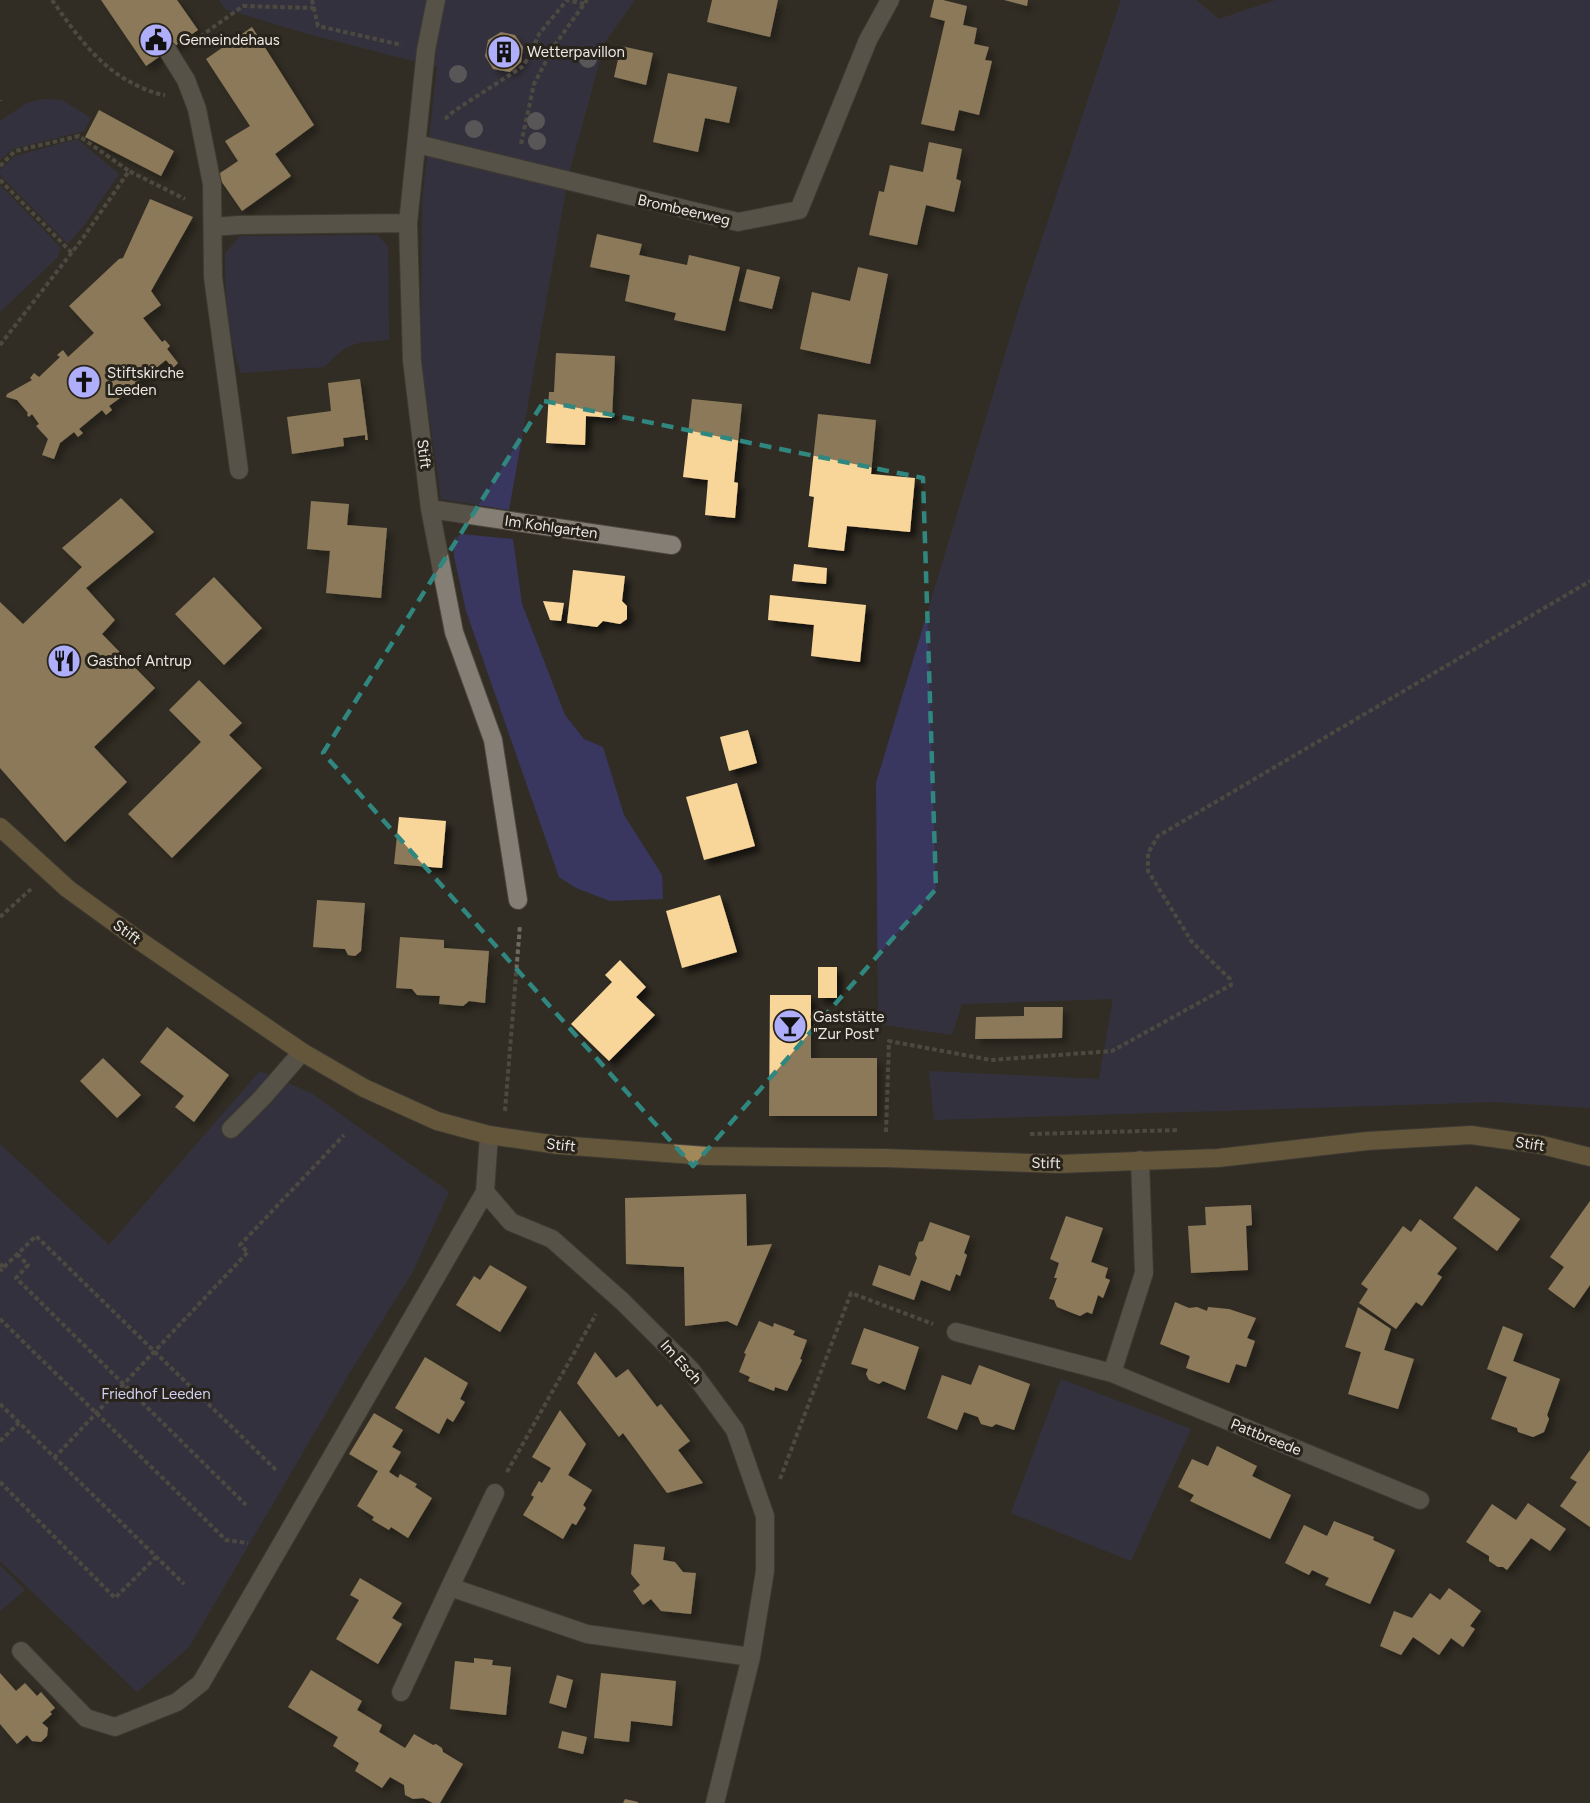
<svg xmlns="http://www.w3.org/2000/svg" width="1590" height="1803" font-family="Figtree,sans-serif">
<style>
.green{fill:#393760}
.building{fill:#f8d69a;filter:url(#shadow)}
.lines{fill:none;stroke-linecap:round;stroke-linejoin:round}
.minor-casing{stroke:#4c4840;stroke-width:20}
.major-casing{stroke:#4c4840;stroke-width:20}
.path{stroke:#6e6a62;stroke-width:4;stroke-dasharray:4.5 3;stroke-linecap:butt}
.minor{stroke:#847e74;stroke-width:18}
.major{stroke:#a08858;stroke-width:18}
.tree{fill:#898795}
.marked{fill:none;stroke:#30877f;stroke-width:4.5;stroke-dasharray:12 8;stroke-linejoin:round}
.labels{text-anchor:middle;stroke-width:6;stroke-linejoin:round;paint-order:stroke}
.poi-label{font-size:15px;fill:#ebe8e2;stroke:#28231b;text-anchor:start}
.street-label{font-size:15px;fill:#ebe8e2;stroke:#28231b}
.park-label{font-size:15px;fill:#d0d0f2;stroke:#28231b}
</style>
<defs>
<filter id="shadow"><feDropShadow dx="5.5" dy="5.5" stdDeviation="3" flood-color="#0009"/></filter>
</defs>
<rect width="100%" height="100%" fill="#322d24"/>
<path class="green" d="M219 0H635L605 42 569 173 509 510 441 499 421 359 422 202 437 67 308 34 225 9Z
M1121 0H1196L1219 19 1276 0H1590V1108L1494 1102 934 1120 929 1071 1099 1079 1113 999 962 1004 952 1035 878 1024 876 783 1020 305Z
M44 99 62 100 91 118 84 131 13 149 0 160V121L27 103Z
M77 139 119 174 85 224 68 244 0 175V170L15 156Z
M0 185 61 248 57 258 0 312Z
M378 235 388 247 389 340C352 343 351 341 324 367L241 373C228 337 225 293 225 254L240 236Z
M461 534 513 539 522 604 565 715 584 739 603 747 624 815 662 875 663 899 610 901 576 888 559 877 466 611 454 556V538Z
M260 1071 311 1093 449 1192 412 1273 350 1372 189 1647 137 1692 0 1561V1144L109 1245Z
M1061 1379 1191 1429 1131 1561 1011 1513Z
M0 1565 25 1590 0 1611Z"/>
<path class="building" d="M101 0H177L198 30 146 66Z
M712 0H778L770 37 707 22Z
M934 0H943L967 6 963 25 977 28 974 44 989 47 985 60 992 61 979 115 959 110 954 131 921 124 945 21 930 17Z
M1004 0H1028L1027 6Z
M252 27 314 125 275 154 291 176 242 211 217 175 238 161 225 141 250 126 206 59Z
M501 32 515 35 523 47 521 62 510 72 493 69 485 56 488 40Z
M621 46 653 53 646 85 614 77Z
M668 73 737 87 729 123 705 118 698 152 653 142Z
M99 110 174 151 161 176 85 137Z
M929 142 962 149 956 179 961 181 954 212 926 205 917 245 869 235 879 191 884 192 890 165 923 172Z
M150 199 193 217 151 291 161 305 143 318 162 342 165 340 170 346 167 349 178 363 173 368 166 360 137 383 141 389 134 394 131 390 109 406 112 410 106 415 102 410 79 429 83 433 78 437 74 432 60 443 54 459 42 455 48 439 36 426 39 424 32 414 29 417 27 415 28 413 17 400 6 397 7 394 32 380 30 378 34 373 39 377 60 357 57 355 63 350 68 357 94 333 69 306 119 259 123 258Z
M597 234 642 244 639 255 687 265 689 255 740 267 725 331 674 320 676 313 625 301 630 275 590 267Z
M858 267 888 274 870 364 800 349 812 292 850 301Z
M747 269 780 277 772 309 739 301Z
M556 353 615 356 612 418 586 416 585 445 546 443 549 392H554Z
M360 379 368 440H365V435L343 438 344 446 292 454 287 417 331 411 328 383Z
M692 399 742 404 734 482 738 483 735 518 705 515 708 480 683 477Z
M818 414 876 420 871 474 915 478 910 532 847 526 844 551 808 547 814 497 809 496Z
M121 498 154 532 86 588 115 620 102 634 155 688 94 747 127 782 65 842 0 768V602L23 624 82 567 62 548Z
M311 501 349 504 347 525 387 528 381 598 326 593 330 551 307 549Z
M794 564 827 568 826 584 792 581Z
M573 570 625 576 622 601 627 606V619L620 624 603 621 597 627 567 623Z
M214 577 262 628 224 665 175 614Z
M770 595 866 605 860 662 811 656 814 625 768 620Z
M543 601 564 603 561 621 550 620Z
M199 680 242 723 229 735 262 768 172 858 128 814 201 742 169 710Z
M748 730 757 763 729 771 720 737Z
M737 783 755 846 704 860 686 797Z
M399 817 446 821 442 868 394 864Z
M720 895 737 952 682 968 666 911Z
M317 900 365 903 361 951 355 956 348 955 345 949 313 947Z
M400 937 444 940V948L489 951 485 1003 469 1001 463 1006 439 1004 440 996 417 995 412 989 396 988Z
M620 960 646 987 636 997 655 1015 609 1061 571 1024 612 982 605 975Z
M818 967H837V998H818Z
M770 995H811V1058H877V1116H769Z
M1024 1007H1063L1062 1038 975 1039 976 1017 1024 1016Z
M167 1027 229 1075 194 1122 175 1107 184 1096 140 1062Z
M103 1058 141 1095 117 1118 80 1081Z
M1476 1186 1520 1219 1497 1251 1453 1218Z
M746 1194 747 1246 772 1244 737 1326 727 1321 685 1326 684 1267 626 1264 625 1198Z
M1590 1201V1285L1574 1308 1548 1289 1564 1267 1550 1257Z
M1251 1205 1252 1225 1246 1226 1248 1270 1191 1273 1188 1226 1206 1225 1205 1207Z
M1066 1216 1103 1228 1091 1262 1108 1268 1105 1278 1110 1280 1103 1298 1098 1295 1092 1314 1087 1312 1080 1316 1057 1307 1054 1300 1049 1299 1057 1278H1054L1059 1263 1050 1259Z
M1420 1219 1457 1248 1437 1274 1442 1277 1422 1306 1416 1302 1396 1329 1359 1303 1368 1289 1361 1284 1403 1226 1411 1232Z
M930 1222 970 1236 964 1253 967 1255 960 1276 956 1274 950 1291 921 1280 914 1300 872 1285 879 1265 910 1276 917 1258 915 1254 919 1242 923 1241Z
M490 1265 527 1287 500 1332 456 1305 474 1276 480 1280Z
M1175 1302 1189 1308 1197 1307 1207 1311 1208 1307 1229 1309 1256 1318 1247 1338 1255 1341 1246 1367 1236 1364 1229 1383 1186 1368 1190 1356 1160 1344Z
M1358 1307 1391 1329 1384 1350 1414 1359 1398 1409 1348 1394 1361 1352 1345 1347Z
M759 1321 773 1327 774 1323 795 1331 793 1335 807 1340 800 1359 802 1360 787 1391 775 1387 774 1391 748 1381 750 1377 739 1372 746 1354 744 1353Z
M1503 1326 1523 1334 1513 1361 1560 1379 1547 1415 1549 1419 1544 1432 1533 1437 1518 1432 1517 1428 1491 1419 1507 1377 1487 1369Z
M864 1328 919 1347 905 1390 883 1381 879 1384 869 1380 866 1374 868 1369 851 1364Z
M595 1352 616 1378 628 1369 657 1407 661 1404 690 1441 678 1450 703 1483 667 1493 623 1433 619 1437 577 1383Z
M425 1357 468 1383 460 1399 465 1402 453 1422 447 1418 439 1434 395 1408Z
M979 1365 1030 1384 1014 1430 996 1424 992 1427 981 1424 978 1417 964 1412 957 1430 927 1418 942 1375 971 1385Z
M560 1410 586 1444 568 1475 592 1490 583 1505 586 1508 576 1525 572 1523 563 1539 523 1515 534 1497 531 1495 539 1481 542 1483 551 1468 532 1457Z
M374 1413 403 1430 392 1447 401 1452 389 1472 398 1478 400 1474 417 1484 415 1487 432 1498 408 1538 391 1527 389 1530 372 1520 374 1517 357 1506 378 1471 349 1454Z
M1217 1446 1257 1466 1252 1476 1291 1495 1270 1539 1190 1501 1194 1495 1178 1487 1192 1459 1208 1466Z
M1590 1450V1527L1560 1506 1577 1482 1570 1478Z
M1528 1503 1566 1529 1550 1551 1531 1538 1507 1570 1503 1567H1498L1489 1561V1556L1466 1542 1492 1504 1516 1520Z
M1334 1521 1374 1537 1373 1540 1395 1550 1370 1604 1325 1585 1329 1578 1312 1570 1309 1575 1285 1563 1304 1525 1327 1536Z
M634 1544 665 1547 663 1560 675 1562 683 1572 696 1573 691 1614 661 1611 651 1599 643 1605 633 1591 640 1585 631 1574Z
M360 1578 402 1603 392 1618 402 1624 378 1664 336 1639 359 1600 350 1595Z
M1449 1588 1481 1611 1470 1626 1475 1629 1463 1647 1451 1638 1439 1655 1413 1637 1401 1655 1380 1646 1394 1611 1412 1618 1430 1593 1440 1600Z
M474 1658 493 1660 492 1665 511 1667 506 1715 450 1709 455 1661 474 1663Z
M311 1670 362 1701 357 1710 382 1725 379 1732 405 1748 414 1734 433 1745 436 1744 442 1748 443 1752 463 1764 440 1803H433L423 1798 413 1799 405 1795 404 1785 390 1777 382 1788 355 1771 359 1763 333 1746 338 1737 288 1707Z
M0 1673 16 1691 25 1683 37 1696 41 1692 55 1708 50 1712 52 1714 42 1723 48 1728 47 1736 41 1742 32 1741 27 1735 17 1744 0 1724Z
M601 1673 676 1681 672 1726 631 1721 629 1742 594 1738Z
M557 1675 573 1680 566 1708 549 1703Z
M562 1731 587 1737 583 1754 558 1748Z
M625 1799 638 1802V1803H623Z"/>
<g class="lines">
<defs>
<path id="minor" d="M436 0 426 50 408 223 412 361 430 509 454 632 493 740 518 900
M168 51 186 80 197 109 212 184 213 277 239 470
M417 144 738 222 799 210 868 40 890 0
M213 227 239 225 408 223
M430 509 672 545
M231 1129 262 1098 302 1052
M489 1135 485 1192 511 1222 552 1239 623 1302 691 1370 735 1430 765 1516V1571L751 1657 715 1803
M1140 1160 1144 1273 1112 1373 1420 1500
M956 1332 1112 1373
M450 1587 495 1493
M21 1651 86 1718 115 1727 177 1702 201 1683 485 1192
M401 1692 450 1587 587 1634 751 1657"/>
<path id="major" d="M0 827 68 889 137 939 302 1052 364 1088 437 1121 489 1135 558 1145 706 1156 883 1158 1059 1164 1218 1158 1367 1141 1471 1135 1542 1145 1590 1157"/>
</defs>
<use href="#minor" class="minor-casing"/>
<use href="#major" class="major-casing"/>
<path class="path" d="M52 0C76 34 99 68 138 86 147 90 155 94 165 95
M312 0 318 26 402 45
M194 41 243 6 314 8
M0 100V101
M445 119 454 111 522 67 529 57 539 34 567 0 584 4
M521 144 534 84 554 46 587 0
M0 166 15 151 79 136 129 171
M0 180 72 253
M0 345 83 238 129 171 185 199
M0 917 31 889
M505 1111 520 925
M886 1132 889 1041 991 1060 1112 1051 1231 985 1230 979 1192 942 1148 871V853L1158 836 1590 581
M1030 1134 1179 1130
M17 1254 28 1265 16 1278 246 1505
M0 1264 4 1267 0 1271
M4 1267 36 1236 276 1470
M0 1319 226 1540 248 1543
M0 1404 184 1584
M0 1441 19 1423
M54 1458 248 1252 240 1245 344 1135
M507 1472 596 1314
M780 1479 851 1293 933 1324
M0 1482 115 1598 156 1557"/>
<use href="#minor" class="minor"/>
<use href="#major" class="major"/>
</g>
<g class="tree">
<circle cx="588" cy="59" r="9"/>
<circle cx="458" cy="74" r="9"/>
<circle cx="536" cy="121" r="9"/>
<circle cx="474" cy="129" r="9"/>
<circle cx="537" cy="141" r="9"/>
</g>
<path d="M0 0H1590V1803H0ZM544 401 923 478 936 889 693 1166 323 753Z" fill="#322d24" fill-opacity=".55" fill-rule="evenodd"/>
<path class="marked" d="M544 401 923 478 936 889 693 1166 323 753Z"/>
<defs>
<symbol id="civic-disc" viewBox="-11 -11 22 22"><circle r="9.5" fill="#afaefa" stroke="#28231b"/><path d="M-.6-6.5H3V-4.5H.6V-3L4-1V1h2V6H-6V1h2V-1L-.6-3ZM-1.2 2.5V6h2.4V2.5Z" fill="#111"/></symbol>
<symbol id="building-disc" viewBox="-11 -11 22 22"><circle r="9.5" fill="#afaefa" stroke="#28231b"/><path d="M-4-6H4V6H1V3H-1V6H-4ZM-2.5-4.3h1.7v1.8h-1.7ZM.8-4.3h1.7v1.8H.8ZM-2.5-1h1.7V.8h-1.7ZM.8-1h1.7V.8H.8Z" fill="#111"/></symbol>
<symbol id="church-disc" viewBox="-11 -11 22 22"><circle r="9.5" fill="#afaefa" stroke="#28231b"/><path d="M-1.2-6h2.4v3.5h3.3v2.4h-3.3V6h-2.4V-.1h-3.3v-2.4h3.3Z" fill="#111"/></symbol>
<symbol id="restaurant-disc" viewBox="-11 -11 22 22"><circle r="9.5" fill="#afaefa" stroke="#28231b"/><path d="M-5-6h1v4h1v-4h1v4h1v-4h1v5L-1.5 .5V6h-2V.5L-5-1ZM5-6V6H3V1.5H1.5Q1.5-4 5-6Z" fill="#111"/></symbol>
<symbol id="bar-disc" viewBox="-11 -11 22 22"><circle r="9.5" fill="#afaefa" stroke="#28231b"/><path d="M-6-5H6L.8 .8V4.5H3.5V6h-7V4.5H-.8V.8Z" fill="#111"/></symbol>
</defs>
<g fill-rule="evenodd">
<use href="#civic-disc" x="137" y="21" width="38" height="38"/>
<use href="#building-disc" x="485" y="33" width="38" height="38"/>
<use href="#church-disc" x="65" y="363" width="38" height="38"/>
<use href="#restaurant-disc" x="45" y="642" width="38" height="38"/>
<use href="#bar-disc" x="771" y="1007" width="38" height="38"/>
</g>
<g class="labels">
<g class="poi-label">
<text x="179" y="45">Gemeindehaus</text>
<text x="527" y="57">Wetterpavillon</text>
<text x="107" y="378">Stiftskirche<tspan x="107" dy="17">Leeden</tspan></text>
<text x="87" y="666">Gasthof Antrup</text>
<text x="813" y="1022">Gaststätte<tspan x="813" dy="17">"Zur Post"</tspan></text>
</g>
<g class="street-label">
<text transform="translate(684 210) rotate(13)" y="5">Brombeerweg</text>
<text transform="translate(424 454) rotate(83)" y="5">Stift</text>
<text transform="translate(551 527) rotate(8)" y="5">Im Kohlgarten</text>
<text transform="translate(127 932) rotate(36)" y="5">Stift</text>
<text transform="translate(1530 1144) rotate(9)" y="5">Stift</text>
<text transform="translate(561 1145) rotate(6)" y="5">Stift</text>
<text transform="translate(1046 1163) rotate(1)" y="5">Stift</text>
<text transform="translate(681 1362) rotate(48)" y="5">Im Esch</text>
<text transform="translate(1266 1437) rotate(22)" y="5">Pattbreede</text>
</g>
<g class="park-label">
<text x="156" y="1399">Friedhof Leeden</text>
</g>
</g>
</svg>
